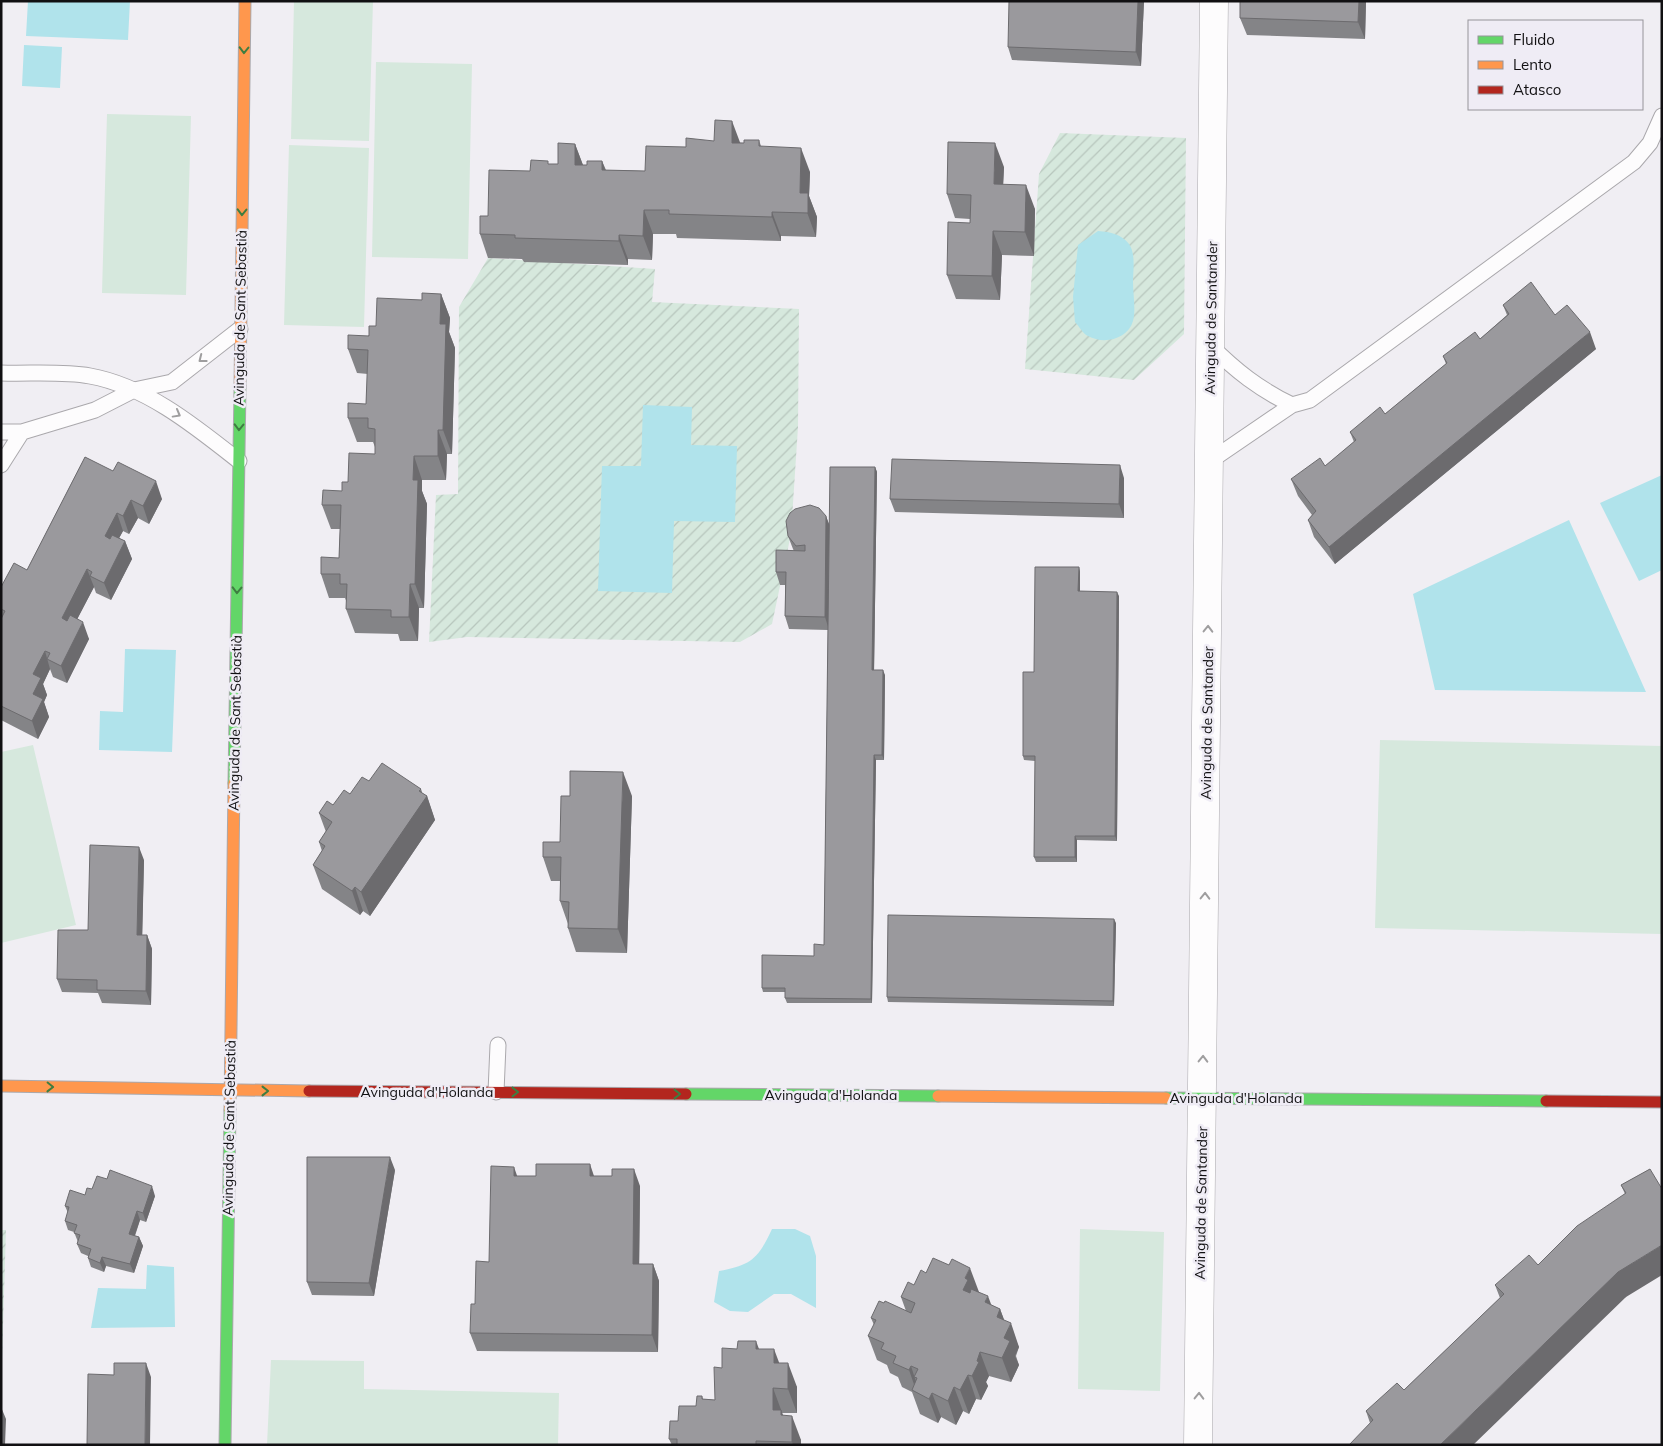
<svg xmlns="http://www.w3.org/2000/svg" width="1663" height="1446" font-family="Mulish,sans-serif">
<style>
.grass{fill:#d6e8dd}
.garden{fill:url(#garden-furrows)}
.water{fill:#b0e3eb}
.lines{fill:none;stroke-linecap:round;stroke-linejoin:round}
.lane-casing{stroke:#aaa8ac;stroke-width:17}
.street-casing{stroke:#aaa8ac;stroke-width:29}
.fast-casing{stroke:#aaa8ac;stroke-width:13}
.slow-casing{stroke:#aaa8ac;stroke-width:13}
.jam-casing{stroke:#aaa8ac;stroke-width:13}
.lane{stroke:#fdfcfd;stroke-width:15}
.street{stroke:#fdfcfd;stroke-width:28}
.fast{stroke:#63d668;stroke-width:11}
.slow{stroke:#ff974d;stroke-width:11}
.jam{stroke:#b3261e;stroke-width:11}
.wall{fill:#848487}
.shaded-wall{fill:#6c6b6e}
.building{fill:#9a999d;stroke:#6c6b6e}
.oneway{stroke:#3e7d41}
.oneway2{stroke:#9f9e9f}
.labels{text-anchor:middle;stroke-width:5;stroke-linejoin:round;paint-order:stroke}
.street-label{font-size:14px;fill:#111012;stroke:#efecf5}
</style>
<defs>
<pattern id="garden-furrows" width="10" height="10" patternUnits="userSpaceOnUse" patternTransform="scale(1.25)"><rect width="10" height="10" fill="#d6e8dd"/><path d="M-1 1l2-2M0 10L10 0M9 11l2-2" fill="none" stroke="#b7c6bd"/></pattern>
</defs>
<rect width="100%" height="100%" fill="#f0eef3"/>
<path class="grass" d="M294 1H373L369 141 291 139Z
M376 62 472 64 468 259 372 257Z
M107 114 191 116 186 295 102 293Z
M289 145 369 148 364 327 284 325Z
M1380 740 1662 746V934L1375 928Z
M33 745 76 925 1 943V752Z
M1080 1229 1164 1232 1160 1391 1078 1389Z
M271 1360 364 1361V1389L559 1393 558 1445H267Z"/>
<path class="garden" d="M1060 133 1186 138 1184 334 1134 380 1025 369 1039 174Z
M488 258 655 269 652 302 799 309 798 427 791 534 772 624 740 642 467 637 429 642 436 495 458 494 459 307Z
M1 1230H6L1 1390Z"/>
<path class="water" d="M28 1H130L128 40 26 36Z
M24 45 62 47 60 88 22 86Z
M1098 231C1111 232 1121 234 1129 244 1136 254 1133 271 1133 282 1133 294 1136 310 1133 321 1128 339 1104 345 1088 336 1083 334 1079 326 1075 322L1073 297 1078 245Z
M643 405 692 407 691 445 737 446 735 522 674 521 672 593 598 591 602 466H641Z
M1662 475V570L1639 581 1600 503Z
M1569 520 1646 692 1435 690 1413 594Z
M125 649 176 650 172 752 99 750 100 711 123 712Z
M772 1229H795L810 1236 816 1256V1308L791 1294H774L748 1312 730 1311 714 1302 719 1271C751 1265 758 1259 772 1229Z
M147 1265 174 1267 175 1327 91 1328 98 1288 146 1289Z"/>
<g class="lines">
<defs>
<path id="lane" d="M1210 345C1236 371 1259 389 1292 405L1310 400 1634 162 1650 143 1662 116
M1 373C30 374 62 371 90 376 146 386 196 427 239 461
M1 432H22L1 465
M22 432 95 410 134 390 172 382 240 329
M1210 461 1292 405
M496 1092 498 1045"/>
<path id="street" d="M1198 1445 1214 1"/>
<path id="fast" d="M234 783 240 387
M686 1094 938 1096
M1166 1098 1546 1101
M225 1445 230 1110"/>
<path id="slow" d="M240 387 245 1
M1 1086 309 1091
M938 1096 1166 1098
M230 1110 234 783"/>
<path id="jam" d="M309 1091 686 1094
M1546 1101 1662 1102"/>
</defs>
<use href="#lane" class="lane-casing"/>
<use href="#street" class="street-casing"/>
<use href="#fast" class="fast-casing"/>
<use href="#slow" class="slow-casing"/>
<use href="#jam" class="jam-casing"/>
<use href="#lane" class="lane"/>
<use href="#street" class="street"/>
<use href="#fast" class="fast"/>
<use href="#slow" class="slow"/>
<use href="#jam" class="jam"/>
</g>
<path class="wall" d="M1144 1 1141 66 1012 60 1008 47Z
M1240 1H1366L1365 39 1247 35 1240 18Z
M759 140 761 146 810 172 809 196 817 217 816 237 781 236V241L677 238 676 234H653L652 260 628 259V265L524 262 522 259 488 258 480 234 488 216 530 171 549 164H558L575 144 583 165H587L602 161 606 170 645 171 686 147 714 141 744 143Z
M1004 167 1003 185 1035 209 1034 256 1002 255 1000 300 956 299 947 275 970 223V219L955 218 947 194Z
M441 294 450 318 449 332 455 348 452 454H447L446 480H422V491L427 504 424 608H419L418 641H400L398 634 355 633 346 609 347 603 345 598H329L321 574 339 558 340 529H331L322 505 342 491 348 482 375 454V447L373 442H357L348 418 366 404 368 374 357 373 348 349 422 300Z
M1503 305 1555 315 1596 349 1335 564 1314 537 1308 520 1312 515 1298 496 1291 479 1325 466 1354 442 1350 432 1385 414 1446 364 1443 356 1480 339 1507 315Z
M85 457 162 499 149 524 138 518 129 534 123 531 119 538 125 541 132 559 111 600 96 593 94 587 77 619 89 639 67 683 53 677 50 669 43 684 47 695 44 702 49 717 38 739 1 720V587L27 570Z
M875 467 877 472 874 670 885 675 884 760H876L872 1003H787L785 998V992H763L762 988 814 956 824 945 828 630 789 629 785 616V585H780L776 572 794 551 793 549 788 536 826 516 829 525Z
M1124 478V518L895 512 890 499Z
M1079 567 1080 572V591L1119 596 1117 841 1077 840V862H1036L1034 857 1035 761 1024 760 1023 756Z
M369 781 422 793 427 796 435 820 370 916 363 911 360 915 322 889 313 865 322 851 319 842 326 832 319 813 333 805Z
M632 796 627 953 576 952 568 928V924L560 901V881H551L543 857 560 842Z
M144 860 142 935H147L152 949 151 1005 102 1003 98 993 62 992 57 979 88 930Z
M1116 923 1114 1006 888 1002 887 997Z
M1650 1169 1626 1297 1370 1423 1366 1411 1404 1390 1500 1298 1495 1285 1538 1265 1625 1194 1621 1185Z
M395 1170 374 1296 312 1295 307 1282Z
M594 1176 640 1186 639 1264H653L659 1281 658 1352 477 1351 470 1333 475 1304 489 1262Z
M92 1189 155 1196 146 1222 140 1220 135 1236 139 1237 143 1246 134 1273 106 1266 104 1272 91 1267 88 1258V1256L81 1253 77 1244 78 1242 74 1232 68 1230 65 1221 68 1213 65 1206 85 1195Z
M914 1285 979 1292 991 1305 1000 1309 1004 1320 1019 1347 1016 1356 1019 1365 1011 1382 989 1376 986 1382 988 1386 981 1400 976 1399 969 1414 963 1411 956 1425 941 1417 938 1423 920 1414 912 1392 902 1387 898 1377 890 1373 887 1365 877 1360 868 1336 874 1325 871 1318 906 1311 901 1297Z
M737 1349H759L779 1363 797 1387V1413H782L783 1416 801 1440V1445H672L669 1439 678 1421 696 1406 702 1396 703 1399 715 1400 722 1368Z"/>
<path class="shaded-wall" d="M1138 1H1144L1141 66 1136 52Z
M1359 1H1366L1365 39 1358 22Z
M732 121 741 145 732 143Z
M995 143 1004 167 1002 209 994 184Z
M575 144 584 168 575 165Z
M801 148 810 172 809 196 817 217 816 237 800 193Z
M602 161 611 185 602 170Z
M1026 185 1035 209 1034 256 1025 232Z
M644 210 653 234 652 260 643 236Z
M772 212 781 236V241L772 217Z
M993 231 1002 255 1000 300 992 276Z
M619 235 628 259V265L619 241Z
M441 294 450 318 449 332 455 348 452 454 443 430 440 324Z
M1590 332 1596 349 1335 564 1329 547Z
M438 430 447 454 446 480 438 456Z
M414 456 422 480V491L427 504 424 608 415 584 413 480Z
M1120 465 1124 478V518L1119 504Z
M875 467 877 472 874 674 872 670Z
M156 481 162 499 149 524 143 506Z
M131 500 138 518 129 534 123 516Z
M117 513 123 531 111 553 105 536Z
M826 516 831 529 829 630 825 617Z
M125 541 132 559 111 600 104 583Z
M1079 567 1080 572V596L1078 591Z
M87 569 94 587 69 635 62 618Z
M410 584 419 608 418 641 409 617Z
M1117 592 1119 596 1117 841 1115 836Z
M83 622 89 639 67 683 61 666Z
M45 651 50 669 43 684 47 695 44 702 49 717 38 739 32 721 33 674Z
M883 670 885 675 884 760 882 755Z
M874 755 876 760 872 1003 871 999Z
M623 772 632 796 627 953 618 929Z
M421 789 424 799 427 796 435 820 370 916 361 892Z
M1075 836 1077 840V862L1075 857Z
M139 847 144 860 142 948 137 935Z
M355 887 363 911 360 915 352 891Z
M1114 919 1116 923 1114 1006 1113 1001Z
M147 935 152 949 151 1005 146 991Z
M390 1157 395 1170 374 1296 369 1283Z
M590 1164 596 1182 590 1176Z
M514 1167 520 1184 514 1176Z
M634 1169 640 1186 639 1281 633 1264Z
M152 1186 155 1196 146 1222 143 1213Z
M137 1211 140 1220 132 1243 129 1234Z
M139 1237 143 1246 134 1273 130 1264Z
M1662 1245V1275L1626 1297 1473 1445H1440L1618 1272Z
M102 1257 106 1266 104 1272 100 1263Z
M653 1264 659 1281 658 1352 652 1335Z
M970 1268 979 1292 972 1314 963 1290 965 1278Z
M988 1296 997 1320 985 1302Z
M1000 1309 1008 1330 1011 1323 1019 1347 1015 1356 1019 1365 1011 1382 1002 1358 997 1317Z
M756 1341 765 1365 756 1349Z
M774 1349 783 1373 774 1363Z
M980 1352 989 1376 986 1382 988 1386 981 1400 972 1376Z
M146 1363 151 1377 150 1445H145Z
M788 1363 797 1387V1413L788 1389Z
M911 1366 919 1391 917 1393 909 1370Z
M968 1375 976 1399 969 1414 960 1390Z
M954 1387 963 1411 956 1425 948 1401Z
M773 1388 790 1434 773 1410Z
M932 1393 941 1417 938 1423 929 1399Z
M1 1407 6 1419 5 1445H1Z
M792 1416 801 1440V1445H793L792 1442Z"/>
<path class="building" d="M1009 1H1138L1136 52 1008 47Z
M1240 1H1359L1358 22 1240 18Z
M715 120 732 121V143H744V140H759V146L801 148 800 193H808V213L772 212V217L669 214V210H644L643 236 619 235V241L515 238V235L480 234V216H488L489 170 530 171 531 160 548 161V164H558V143L575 144V165H587V161H602V170L645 171 646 146 686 147V138L714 141Z
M948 142 995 143 994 184 1026 185 1025 232 993 231 992 276 947 275 948 222 970 223 971 195 947 194Z
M1531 282 1555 315 1567 305 1590 332 1329 547 1308 520 1316 511 1291 479 1320 458 1325 466 1356 440 1350 432 1380 407 1385 414 1447 363 1443 356 1475 332 1480 339 1509 314 1503 305Z
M422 293 441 294 440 324H446L443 430H438V456H414L413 480H418L415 584H410L409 617H391V610L346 609 347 584H340V574H321V557L339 558 341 505H322L323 490 342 491V482H348L349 453 375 454V429L368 428V418H348V403L366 404 368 350 348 349V335L369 336V326H376L377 298 422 300Z
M85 457 113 471 118 462 156 481 143 506 131 500 123 516 117 513 105 536 110 539 112 535 125 541 104 583 90 576 92 572 87 569 62 618 67 621 70 615 83 622 61 666 47 659 50 653 45 651 33 674 41 678 33 694 43 699 32 721 1 706V619L5 611 1 609V587L14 563 27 570Z
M892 459 1120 465 1119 504 890 499Z
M830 467H875L872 670H883L882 755H874L871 999 785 998V988H762V955L814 956V944L824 945Z
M810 505 819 508 826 516 825 617 785 616 786 572H776V550L805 551V545L796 546 788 536 786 521 790 513 795 509Z
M1035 567H1079L1078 591 1117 592 1115 836H1075V857H1034L1035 756H1023V672H1034Z
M382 763 421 789 419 791 427 796 361 892 355 887 352 891 313 865 325 846 319 842 332 822 319 813 327 801 333 805 344 790 350 794 362 777 369 781Z
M570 771 623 772 618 929 568 928 569 902 560 901 561 857H543V842H560L561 796H570Z
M90 845 139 847 137 935H147L146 991 97 990V980L57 979 58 930H88Z
M888 915 1114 919 1113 1001 887 997Z
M307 1157H390L369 1283 307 1282Z
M536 1164H590V1176H612V1169H634L633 1264H653L652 1335 470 1333 471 1304H475L476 1261 489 1262 491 1166 514 1167V1176H536Z
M1650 1169 1662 1189V1245L1618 1272 1440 1445H1349L1373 1420 1366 1411 1397 1383 1404 1390 1504 1294 1495 1285 1529 1255 1538 1265 1577 1226 1626 1193 1621 1185Z
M110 1170 152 1186 143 1213 137 1211 129 1234 139 1237 130 1264 102 1257 100 1263 88 1258 91 1249 77 1244 80 1235 74 1233 77 1225 65 1221 69 1207 65 1206 70 1190 85 1195 87 1188 92 1189 97 1176 107 1179Z
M933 1258 949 1265 952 1259 970 1268 965 1278 968 1280 963 1290 970 1293 971 1289 988 1296 985 1302 1000 1309 997 1317 1011 1323 1004 1338 1010 1341 1002 1358 980 1352 977 1361 979 1362 972 1376 968 1375 960 1390 954 1387 948 1401 932 1393 929 1399 912 1390 917 1378 914 1377 918 1369 911 1366 909 1370 893 1363 896 1356 881 1349 884 1343 868 1336 876 1320 871 1318 879 1301 884 1303 885 1301 911 1313 915 1303 901 1297 908 1282 914 1285 921 1270 926 1273Z
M738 1341H756V1349H774V1363H788V1389L773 1388V1410H781V1415L792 1416V1442L756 1441V1445H677V1439H669L670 1421H678L679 1406H696L697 1396H702V1399L715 1400 714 1367 722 1368V1348L737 1349Z
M114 1363H146L145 1445H87L88 1374 114 1375Z"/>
<defs><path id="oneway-chevron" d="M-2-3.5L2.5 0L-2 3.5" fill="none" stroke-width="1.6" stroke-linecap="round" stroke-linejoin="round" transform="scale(1.25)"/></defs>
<g class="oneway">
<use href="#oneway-chevron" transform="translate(244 50) rotate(91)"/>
<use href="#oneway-chevron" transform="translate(242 212) rotate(91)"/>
<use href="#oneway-chevron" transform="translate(239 427) rotate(91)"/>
<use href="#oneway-chevron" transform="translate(237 590) rotate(91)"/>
<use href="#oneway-chevron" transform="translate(50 1087) rotate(1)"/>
<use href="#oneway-chevron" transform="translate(265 1091)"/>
<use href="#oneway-chevron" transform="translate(515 1092)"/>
<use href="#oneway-chevron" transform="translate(677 1094)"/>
</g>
<g class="oneway2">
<use href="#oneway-chevron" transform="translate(202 359) rotate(142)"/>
<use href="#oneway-chevron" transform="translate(177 414) rotate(29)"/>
<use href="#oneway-chevron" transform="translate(1208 629) rotate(-89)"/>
<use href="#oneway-chevron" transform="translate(1205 896) rotate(-89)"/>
<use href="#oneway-chevron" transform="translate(1203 1059) rotate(-89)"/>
<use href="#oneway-chevron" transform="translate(1199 1396) rotate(-89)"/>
</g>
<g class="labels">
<g class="street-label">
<text transform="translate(240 318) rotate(-89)" y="5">Avinguda de Sant Sebastià</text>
<text transform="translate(1211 318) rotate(-89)" y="5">Avinguda de Santander</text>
<text transform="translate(235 723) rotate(-89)" y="5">Avinguda de Sant Sebastià</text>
<text transform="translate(1207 723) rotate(-89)" y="5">Avinguda de Santander</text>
<text x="427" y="1097">Avinguda d'Holanda</text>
<text x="831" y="1100">Avinguda d'Holanda</text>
<text x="1236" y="1103">Avinguda d'Holanda</text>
<text transform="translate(229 1128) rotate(-89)" y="5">Avinguda de Sant Sebastià</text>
<text transform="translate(1201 1203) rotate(-89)" y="5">Avinguda de Santander</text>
</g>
</g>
<rect width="1663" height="1446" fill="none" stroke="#111012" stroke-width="5"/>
<rect x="1468" y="20" width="175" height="90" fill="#efecf5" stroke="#96949a"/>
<rect x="1478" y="36" width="25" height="8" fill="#63d668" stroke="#96949a"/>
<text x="1513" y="45" font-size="15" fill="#111012">Fluido</text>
<rect x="1478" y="61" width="25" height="8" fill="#ff974d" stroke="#96949a"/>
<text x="1513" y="70" font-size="15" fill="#111012">Lento</text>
<rect x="1478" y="86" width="25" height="8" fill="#b3261e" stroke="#96949a"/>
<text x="1513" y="95" font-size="15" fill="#111012">Atasco</text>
</svg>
